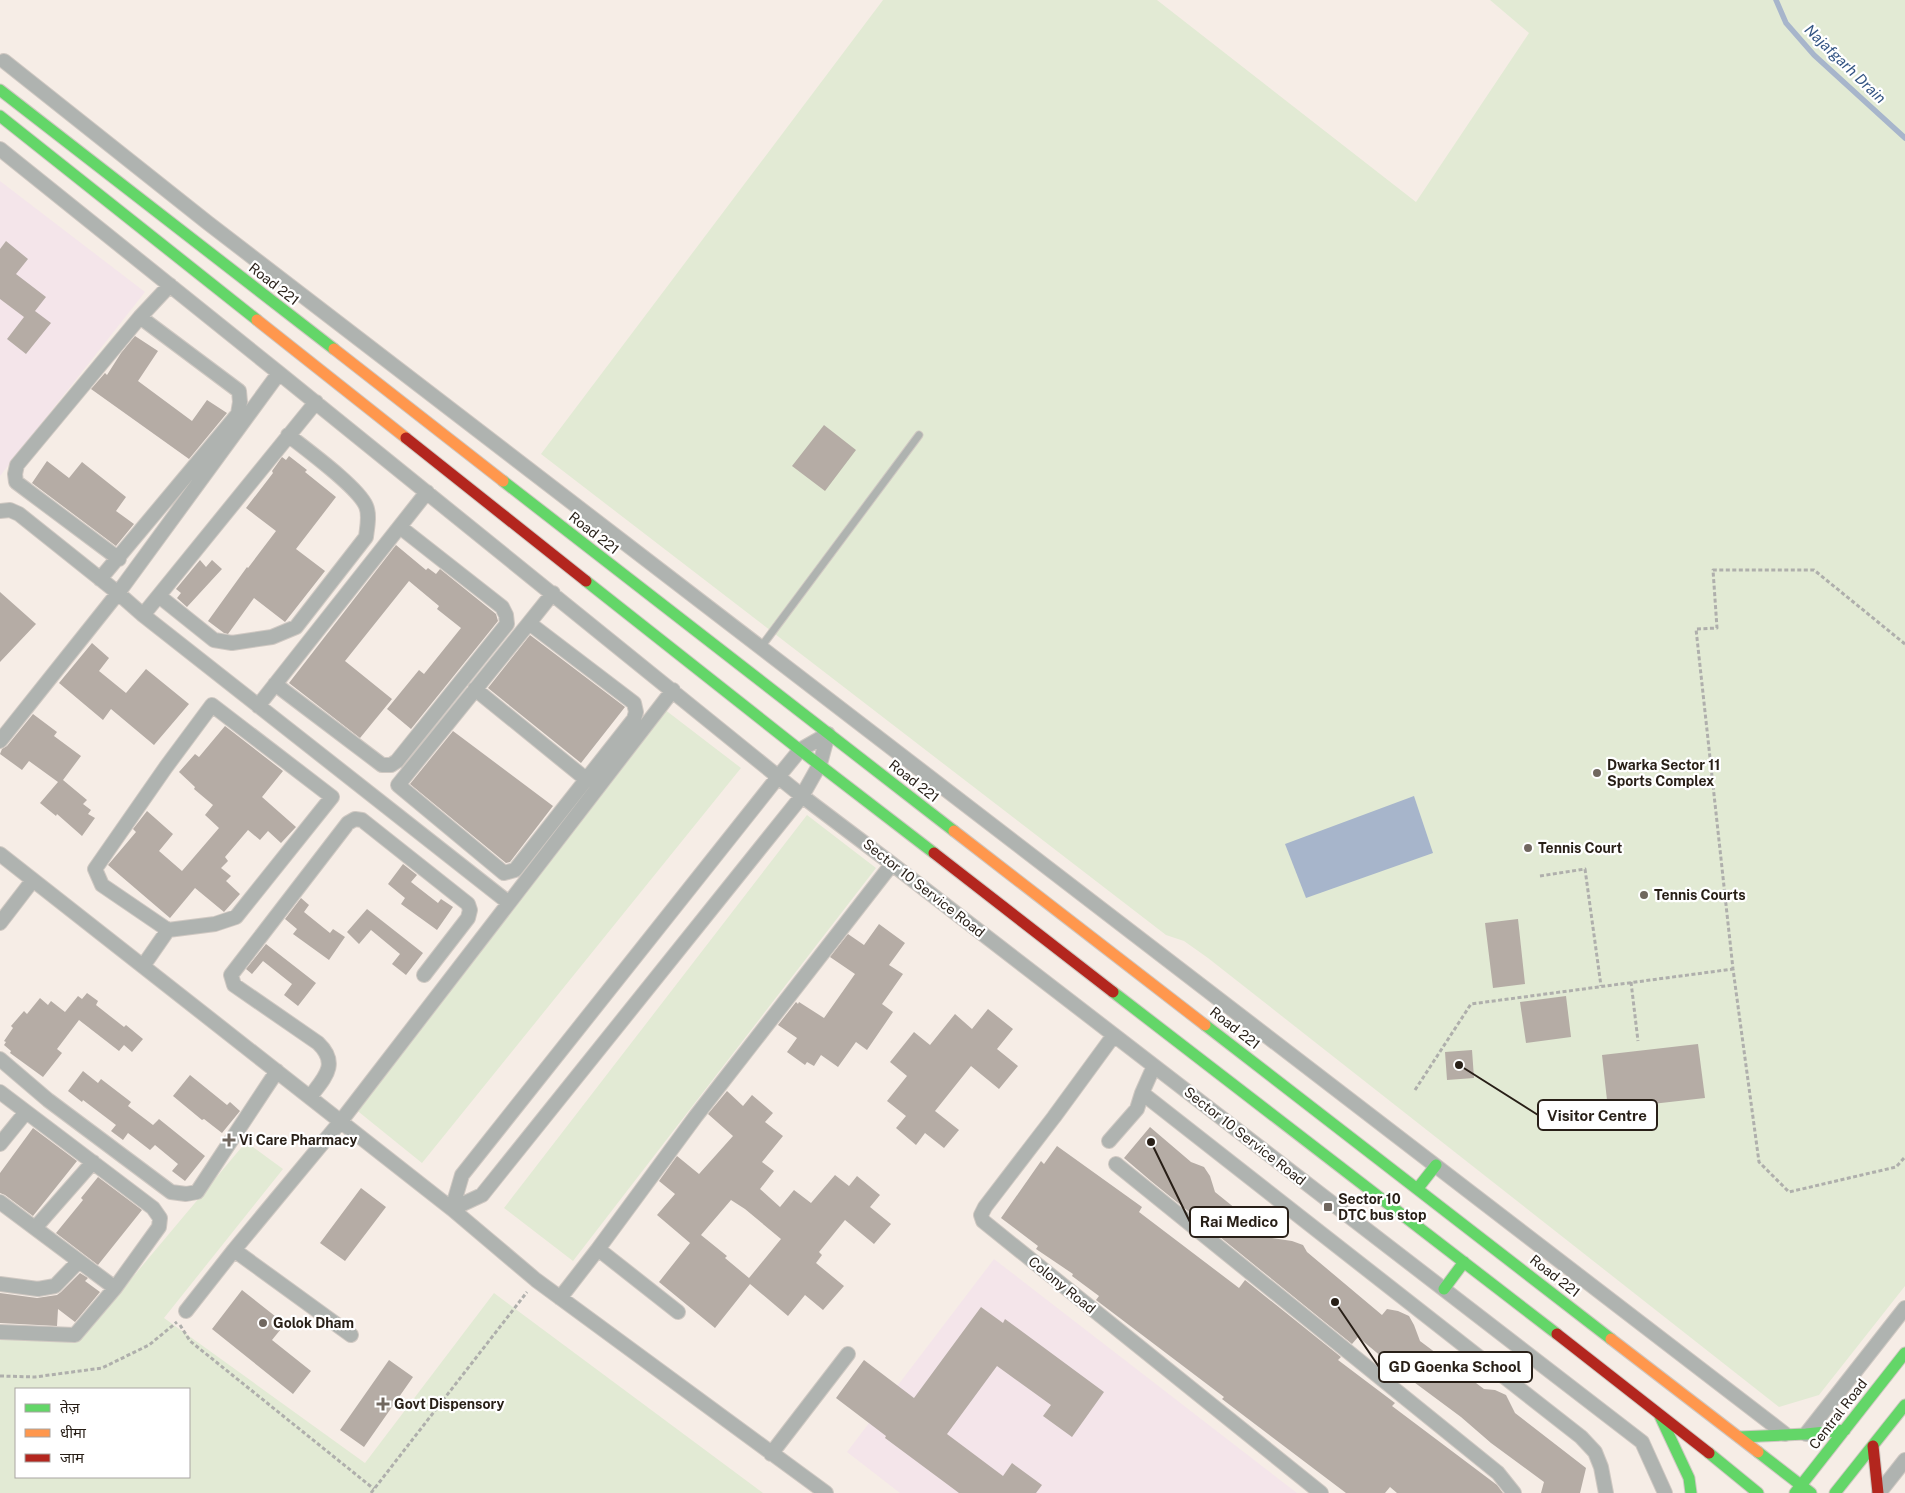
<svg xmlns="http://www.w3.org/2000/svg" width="1905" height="1493" font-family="'Public Sans','Noto Sans Devanagari',sans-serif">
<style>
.education{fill:#f4e5ea}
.green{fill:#e2ead4;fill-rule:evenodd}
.water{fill:#a7b5cb}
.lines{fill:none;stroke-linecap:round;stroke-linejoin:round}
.stream{stroke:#a7b5cb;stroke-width:5.5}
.building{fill:#b5aca5;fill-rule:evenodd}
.lane-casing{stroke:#cfc8c2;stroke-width:9}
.street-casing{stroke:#cfc8c2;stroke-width:16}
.fast-casing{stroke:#cfc8c2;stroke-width:13}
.slow-casing{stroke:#cfc8c2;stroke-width:13}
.jam-casing{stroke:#cfc8c2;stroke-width:13}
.path{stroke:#afafac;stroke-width:3;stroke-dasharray:4 2.5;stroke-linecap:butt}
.lane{stroke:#afb3b0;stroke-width:7}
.street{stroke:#afb3b0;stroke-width:14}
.fast{stroke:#63d668;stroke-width:11}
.slow{stroke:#ff974d;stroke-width:11}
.jam{stroke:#b3261e;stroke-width:11}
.poi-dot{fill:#70675f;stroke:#fff;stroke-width:2}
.labels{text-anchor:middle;stroke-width:4.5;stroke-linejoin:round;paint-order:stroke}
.street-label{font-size:14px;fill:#281f17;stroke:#fff}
.poi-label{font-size:14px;font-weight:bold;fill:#281f17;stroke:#fff;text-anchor:start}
.water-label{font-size:15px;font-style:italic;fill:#335483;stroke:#fff}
.leader{fill:none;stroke:#281f17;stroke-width:2}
.callout-dot{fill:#281f17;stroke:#fff;stroke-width:2}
.callout{fill:#fff;stroke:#281f17;stroke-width:2}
.callout-label{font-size:15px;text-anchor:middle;font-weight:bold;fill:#281f17}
</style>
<rect width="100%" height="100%" fill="#f6ede6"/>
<path class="education" d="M0 181 145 292 0 476Z
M994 1259 1297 1493H900L847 1452Z"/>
<path class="green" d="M883 0H1157L1416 202 1529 33 1490 0H1905V1286L1819 1395 1779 1407 1208 958 1184 941 1166 935 541 454Z
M664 709 741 768 422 1163 349 1104Z
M807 815 876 868 573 1261 504 1208Z
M246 1142 283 1169 164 1318 365 1463 494 1293 763 1493H0V1338L80 1340ZM16 1389H189V1477H16Z"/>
<path class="water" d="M1414 796 1433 853 1306 898 1285 844Z"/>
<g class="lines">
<path class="stream" d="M1776 0 1786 23 1814 55 1905 138"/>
</g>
<path class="building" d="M6 241 28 259 16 274 46 297 35 311 51 323 26 354 7 339 24 317 0 299V249Z
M135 336 158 351 138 381 192 421 207 400 227 413 189 459 91 389 105 373 107 375 121 353Z
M824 425 856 450 825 491 792 466Z
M289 456 307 470 305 472 336 497 296 549 325 571 285 622 254 598 228 634 224 633 208 621 247 567 248 568 276 531 246 508 273 473 272 471 282 457 286 460Z
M47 461 69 478 82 462 126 497 116 511 134 524 116 546 32 483Z
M396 545 426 570 428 568 436 574 440 569 496 614 498 621 411 729 387 709 419 670 424 674 461 628 437 609 439 606 409 581 345 661 392 699 360 738 289 683Z
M200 560 206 567 212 560 222 569 187 607 177 598 181 593 176 589Z
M0 592 36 624 0 662Z
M530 635 625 707 581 763 488 688Z
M92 643 109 658 99 671 126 693 146 669 189 704 154 745 111 709 103 720 59 683Z
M33 714 57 732 54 736 81 756 63 780 87 800 83 804 91 810 88 814 95 818 82 836 57 814 56 816 40 803 58 782 29 761 22 770 0 754 2 749 7 746Z
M225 726 283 771 262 797 296 827 281 843 268 831 260 840 248 830 225 857 228 861 221 868 231 876 226 881 240 894 224 912 195 888 170 918 108 865 136 832 133 829 147 811 173 834 159 851 182 871 219 828 205 815 213 805 194 789 195 787 179 772 195 754 199 757Z
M453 731 553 806 510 862 506 863 410 784Z
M403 864 417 875 411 882 438 903 441 899 453 907 437 930 401 904 405 898 388 884Z
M301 898 309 905 304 912 330 933 333 929 345 937 329 960 293 934 297 929 285 919Z
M367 909 423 953 406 975 392 964 400 954 371 930 359 944 347 932Z
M1518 919 1525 984 1493 988 1485 923Z
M879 924 905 943 889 965 903 974 882 1004 893 1012 867 1050 856 1042 838 1067 821 1055 814 1066 807 1062 805 1065 787 1052 797 1038 778 1025 796 1002 798 1004 799 1002 824 1018 855 974 830 957 848 934 864 945Z
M266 944 316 983 298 1006 284 995 292 984 263 961 252 974 246 969Z
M87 993 98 1001 96 1005 124 1027 126 1025 143 1039 132 1052 124 1045 119 1051 79 1020 57 1049 62 1053 43 1077 10 1053 11 1051 4 1045 6 1042 4 1041 13 1028 11 1026 24 1011 27 1014 40 998 48 1005 51 1001 65 1012 78 996 82 999Z
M1566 996 1571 1037 1526 1043 1520 1002Z
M988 1009 1013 1029 997 1049 1018 1066 999 1089 971 1066 935 1111 959 1130 944 1148 925 1133 916 1145 896 1128 906 1116 887 1101 907 1076 890 1062 914 1032 930 1045 955 1014 972 1029Z
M1698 1044 1705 1098 1608 1109 1602 1055Z
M1472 1050 1474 1078 1447 1080 1445 1052Z
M83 1071 98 1083 101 1079 131 1102 128 1106 153 1125 159 1119 205 1156 185 1181 172 1171 178 1164 155 1145 150 1150 128 1133 123 1140 111 1131 116 1125 83 1100 82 1102 68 1091Z
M190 1075 227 1105 230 1102 240 1111 222 1133 204 1119 202 1120 173 1096Z
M727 1091 743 1106 752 1095 773 1113 765 1122 783 1136 762 1162 774 1171 760 1189 780 1207 794 1190 811 1203 835 1175 849 1186 857 1176 880 1195 870 1207 891 1224 874 1244 845 1220 819 1252 822 1255 816 1263 844 1286 823 1310 805 1295 788 1316 750 1284 715 1328 659 1282 690 1243 657 1215 675 1194 659 1181 677 1156 699 1174 733 1136 708 1114ZM731 1200 745 1209 781 1239 749 1278 725 1258 727 1256 701 1235Z
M1150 1127 1191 1162 1204 1167 1210 1176 1215 1192 1272 1238 1292 1241 1303 1245 1307 1252 1382 1315 1387 1309 1398 1311 1409 1316 1414 1325 1420 1341 1484 1389 1495 1390 1506 1395 1515 1413 1586 1468 1580 1493H1541L1544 1482 1491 1443 1461 1417 1395 1368 1358 1337 1352 1344 1151 1181 1124 1158Z
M33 1128 77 1161 33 1216 5 1195 0 1193V1173Z
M1057 1146 1142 1207 1139 1212 1239 1288 1245 1280 1341 1357 1338 1360 1395 1403 1392 1406 1497 1485 1503 1493H1397L1390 1487 1385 1493H1346L1222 1399 1224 1397 1096 1300 1099 1296 1072 1276 1073 1274 1036 1249 1038 1246 1001 1218 1041 1161 1044 1164Z
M98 1177 142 1210 98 1265 56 1233 83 1200 81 1198Z
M361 1188 386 1207 345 1261 320 1243Z
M80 1273 88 1278 85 1281 100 1292 75 1322 58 1309 57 1326 0 1323V1293L37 1298 57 1295 61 1292Z
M242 1290 285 1324 272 1340 311 1371 293 1394 212 1329Z
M981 1307 1003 1323 1005 1319 1104 1392 1072 1437 1043 1416 1051 1405 997 1366 947 1434 1003 1476 1012 1463 1042 1485 1036 1493H959L885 1438 886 1436 836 1398 864 1360 914 1398Z
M389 1360 413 1377 364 1447 340 1430Z"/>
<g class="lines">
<defs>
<path id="lane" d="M761 647 919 435"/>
<path id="street" d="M4 61 208 223 1785 1434
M0 149 279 373 802 796 892 864 1642 1442 1665 1493
M0 511 10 510 19 514 118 593 143 615 509 903
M119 559 16 482 15 474 17 465 140 317 170 285
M100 579 238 414 240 402 239 391 140 317
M159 596 214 640 232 643 272 637 296 627 366 537C367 528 370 515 366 506 358 487 307 450 288 435
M143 615 316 402
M529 623 634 703 636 712 634 719 515 870 504 873 398 785 529 623 553 593
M275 684 382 765H391L397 761 507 624 506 615 502 607 400 527
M475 689 587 780
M258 706 427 492
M0 741 118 593 279 373
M0 854 452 1209 536 1280 826 1493
M0 923 33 880
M143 966 168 930 215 924 236 917 332 797 212 705 166 767 95 869 102 885 168 930
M1114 1035 1054 1117 985 1207 981 1215 983 1221 1321 1493
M0 1059 48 1100 171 1192 186 1194 197 1192 277 1071
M0 1092 153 1208 160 1218 159 1227 115 1288 75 1335 0 1332
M1142 1093 1581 1437 1595 1452 1601 1467 1606 1493
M310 1097C324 1078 340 1064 318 1043L234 985 231 975 348 823 355 819 362 820 468 904 470 910 468 918 424 975
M1109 1141 1137 1109 1142 1093 1154 1066
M0 1144 26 1112
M1116 1164 1498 1473 1514 1493
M0 1202 115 1288
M452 1209 482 1195 802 796 820 764 828 734
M452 1209 462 1175 778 777 800 750 828 734
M35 1228 93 1162
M598 1249 696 1116 892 864
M234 1250 351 1335
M0 1284 38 1289 55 1286 79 1261
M560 1298 598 1249 678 1312
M186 1311 234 1250 341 1121 673 690
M1806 1434 1905 1308
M771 1454 848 1354
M1879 1493 1905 1460"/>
<path id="fast" d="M0 90 334 349
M0 116 257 320
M503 481 954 831
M586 581 800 750 934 853
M1113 992 1557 1334
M1205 1025 1611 1339
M1418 1188 1436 1165
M1444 1289 1464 1262
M1660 1416 1689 1478 1691 1493
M1739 1437 1806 1434 1845 1430
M1758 1452 1811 1493
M1709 1453 1758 1493
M1795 1493 1905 1353
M1835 1493 1905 1405"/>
<path id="slow" d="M257 320 406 438
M334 349 503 481
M954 831 1205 1025
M1611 1339 1758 1452"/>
<path id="jam" d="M406 438 586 581
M934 853 1113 992
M1557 1334 1709 1453
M1873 1446 1878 1493"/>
</defs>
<use href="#lane" class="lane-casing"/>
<use href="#street" class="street-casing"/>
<use href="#fast" class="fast-casing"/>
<use href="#slow" class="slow-casing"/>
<use href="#jam" class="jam-casing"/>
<path class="path" d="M1905 644 1814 570H1713L1717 628 1696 629 1733 969 1759 1162 1789 1192 1896 1167 1905 1157
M1540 876 1585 869 1601 986
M1631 982 1638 1041
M1415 1090 1471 1004 1733 969
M180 1325 190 1341 374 1489
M0 1376 35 1377 102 1368 149 1345 177 1322
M371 1493 527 1292"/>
<use href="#lane" class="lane"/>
<use href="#street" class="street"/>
<use href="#fast" class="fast"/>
<use href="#slow" class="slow"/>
<use href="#jam" class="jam"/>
</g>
<g class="poi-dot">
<circle cx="1597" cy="773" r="5"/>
<circle cx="1528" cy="848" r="5"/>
<circle cx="1644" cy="895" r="5"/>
<path d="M226.5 1132.5h5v5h5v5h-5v5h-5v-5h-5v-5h5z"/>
<rect x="1323" y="1202" width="10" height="10" rx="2.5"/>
<circle cx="263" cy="1323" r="5"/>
<path d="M380.5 1396.5h5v5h5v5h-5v5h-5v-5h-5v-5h5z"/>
</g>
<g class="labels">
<g class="street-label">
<text transform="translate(274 284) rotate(38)" y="5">Road 221</text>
<text transform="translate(594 533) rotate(38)" y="5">Road 221</text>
<text transform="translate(914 781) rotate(38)" y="5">Road 221</text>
<text transform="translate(924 888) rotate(38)" y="5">Sector 10 Service Road</text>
<text transform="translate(1235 1028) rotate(38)" y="5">Road 221</text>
<text transform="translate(1245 1136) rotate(38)" y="5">Sector 10 Service Road</text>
<text transform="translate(1555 1276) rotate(38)" y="5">Road 221</text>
<text transform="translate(1062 1285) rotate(39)" y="5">Colony Road</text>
<text transform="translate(1838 1414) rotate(-52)" y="5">Central Road</text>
</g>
<g class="poi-label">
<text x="1607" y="770">Dwarka Sector 11<tspan x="1607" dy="16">Sports Complex</tspan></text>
<text x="1538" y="853">Tennis Court</text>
<text x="1654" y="900">Tennis Courts</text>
<text x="239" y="1145">Vi Care Pharmacy</text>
<text x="1338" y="1204">Sector 10<tspan x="1338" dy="16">DTC bus stop</tspan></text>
<text x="273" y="1328">Golok Dham</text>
<text x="394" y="1409">Govt Dispensory</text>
</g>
<g class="water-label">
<text transform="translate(1845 64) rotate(44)" y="5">Najafgarh Drain</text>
</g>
</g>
<path class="leader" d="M1459 1065L1538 1115M1151 1142L1190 1222M1335 1302L1379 1367"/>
<g class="callout-dot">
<circle cx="1459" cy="1065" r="5"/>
<circle cx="1151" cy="1142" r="5"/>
<circle cx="1335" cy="1302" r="5"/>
</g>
<g class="callout">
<rect x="1538" y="1100" width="119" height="30" rx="5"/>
<rect x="1190" y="1207" width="98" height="30" rx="5"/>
<rect x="1379" y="1352" width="153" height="30" rx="5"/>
</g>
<g class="callout-label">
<text x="1597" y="1121">Visitor Centre</text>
<text x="1239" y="1227">Rai Medico</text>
<text x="1455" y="1372">GD Goenka School</text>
</g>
<rect x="15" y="1388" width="175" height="90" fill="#ffffff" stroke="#a9a5a2"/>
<rect x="25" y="1404" width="25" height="8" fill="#63d668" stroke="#a9a5a2"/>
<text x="60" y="1413" font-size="15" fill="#281f17">तेज़</text>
<rect x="25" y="1429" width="25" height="8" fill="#ff974d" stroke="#a9a5a2"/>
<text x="60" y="1438" font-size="15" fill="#281f17">धीमा</text>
<rect x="25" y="1454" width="25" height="8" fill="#b3261e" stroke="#a9a5a2"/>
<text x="60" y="1463" font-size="15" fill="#281f17">जाम</text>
</svg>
